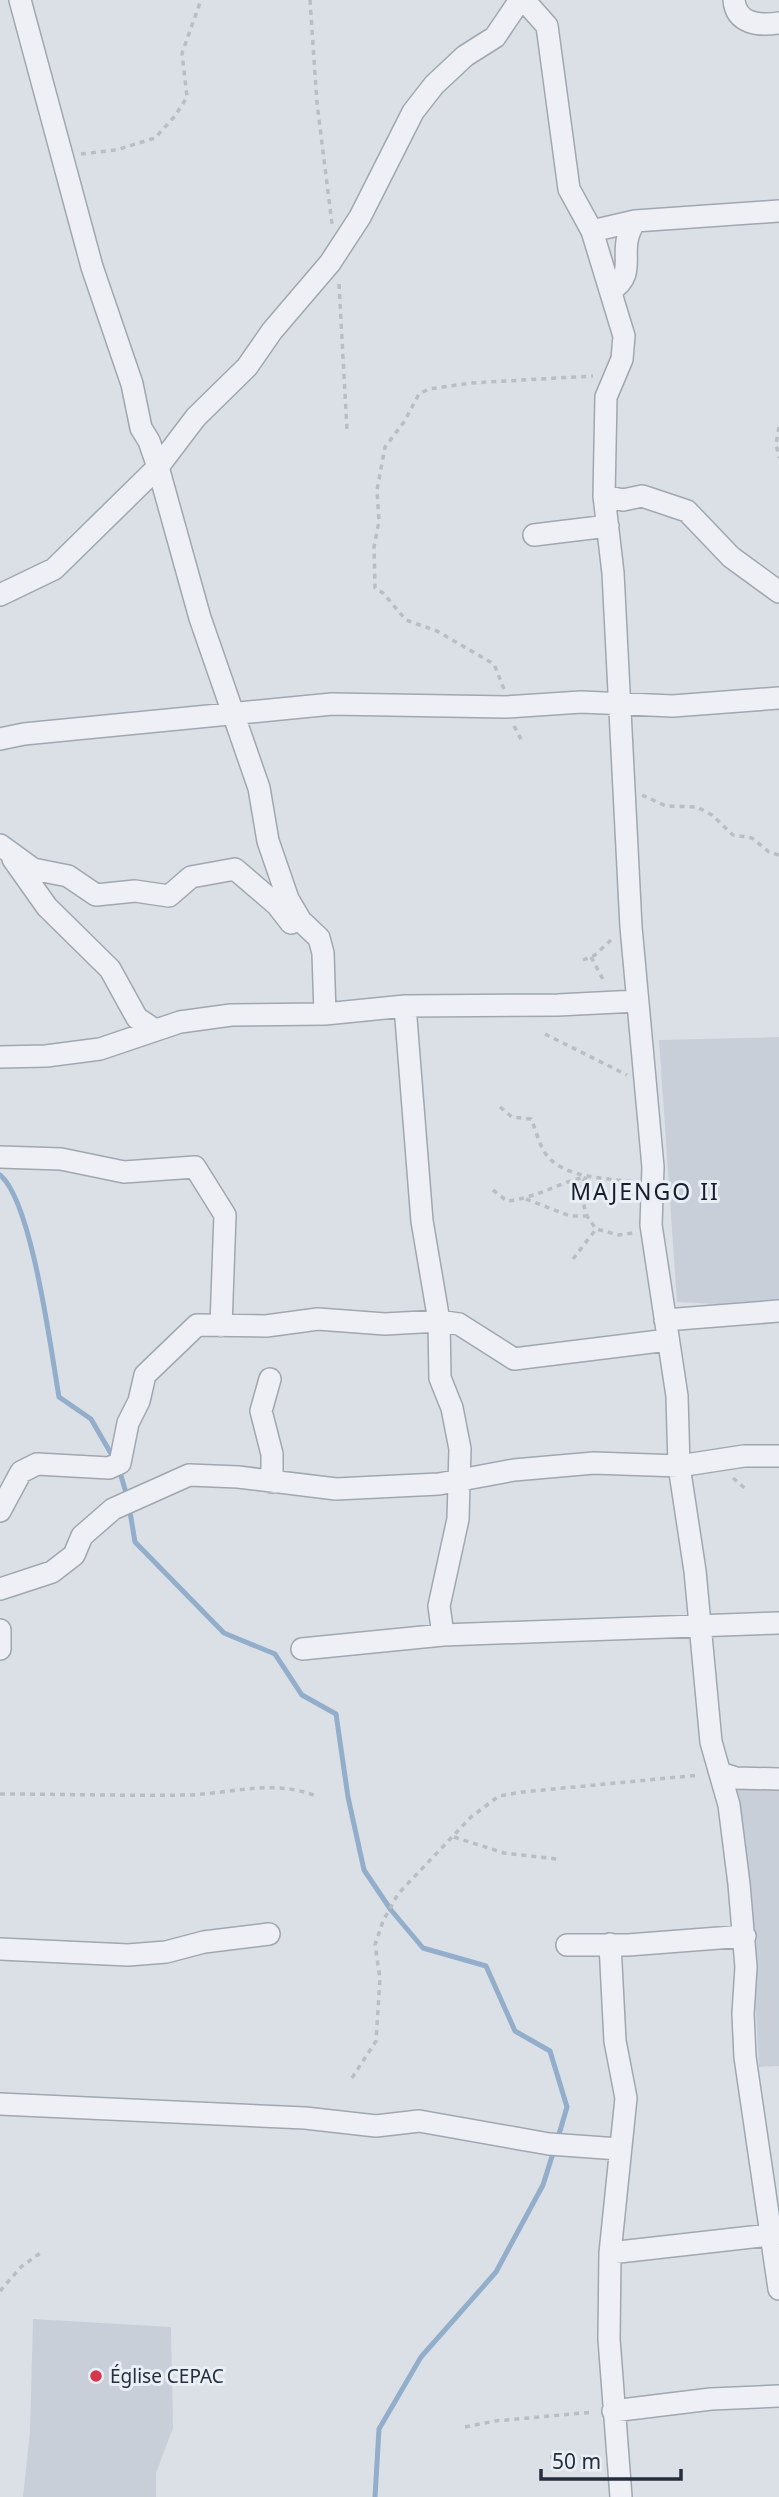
<svg xmlns="http://www.w3.org/2000/svg" width="779" height="2497" font-family="'Noto Sans',sans-serif">
<style>
.built{fill:#c9cfd9}
.lines{fill:none;stroke-linecap:round;stroke-linejoin:round}
.stream{stroke:#93aeca;stroke-width:5}
.minor-casing{stroke:#a0a7b1;stroke-width:24}
.path{stroke:#b9bec5;stroke-width:3.5;stroke-dasharray:5 5;stroke-linecap:butt}
.minor{stroke:#eef0f5;stroke-width:21}
.poi-dot{fill:#d5374f;stroke:#eaeff5;stroke-width:2.5}
.labels{text-anchor:middle;stroke-width:6;stroke-linejoin:round;paint-order:stroke}
.poi-label{font-size:19px;fill:#242e3e;stroke:#eaeff5;text-anchor:start}
.quarter-label{font-size:23px;letter-spacing:2px;fill:#171f2e;stroke:#eaeff5}
</style>
<rect width="100%" height="100%" fill="#dbe0e7"/>
<path class="built" d="M779 1037V1307L677 1302 659 1040Z
M779 1784V2066L759 2067 750 1910 734 1787Z
M33 2319 171 2327 173 2428 156 2473V2497H23L30 2431Z"/>
<g class="lines">
<path class="stream" d="M0 1175C32 1201 51 1351 59 1397L91 1419 113 1457
M119 1469 127 1496
M129 1506 135 1542 224 1633 275 1654 302 1695 336 1714 348 1797 364 1870 391 1910 423 1948 486 1966 515 2031 550 2051 567 2107 557 2141
M375 2497 379 2429 421 2357 496 2272 543 2185 554 2150"/>
<defs>
<path id="minor" d="M20 0 92 267 132 384 141 428 149 441 158 467 200 618 259 788 268 841 288 899 301 921 319 938 323 953 325 1014
M524 0 547 26 569 189 592 231 624 336 622 359 606 397 604 496 613 573 631 927 653 1167 651 1225 677 1396 679 1466 695 1571 711 1742 729 1805 739 1884 746 1967 743 2014 745 2057 779 2289
M734 0C736 24 759 26 779 23
M592 231 635 221 779 211
M611 290C635 276 622 256 628 237 629 232 632 226 635 221
M604 496 623 500 642 496 687 511 731 557 779 592
M534 535 608 526
M0 595 54 569 158 467 196 417 247 367 272 331 330 263 360 217 413 112 434 85 465 56 495 37 520 0
M0 739 24 734 332 704 506 707 581 702 673 706 779 698
M0 845 33 869 68 876 96 895 135 891 169 896 191 877 235 869 277 905 291 923
M13 859 47 907 110 969 137 1018 155 1030
M405 1006 422 1221 439 1321 440 1378 452 1408 460 1449 458 1519 439 1606 443 1635
M0 1057 46 1056 100 1049 180 1022 231 1015 325 1014 405 1006 558 1005 637 1001
M0 1157 61 1159 124 1172 195 1167 225 1215 221 1326
M665 1320 779 1311
M270 1379 261 1411 272 1454V1482
M0 1511 21 1472 37 1464 109 1468 120 1463 128 1423 139 1401 145 1375 197 1325 266 1326 318 1319 385 1324 439 1321 459 1324 514 1359 668 1340
M0 1589 52 1572 74 1555 82 1536 113 1509 189 1475 238 1477 336 1489 439 1484 514 1470 594 1463 679 1466 744 1456H779
M0 1630V1649
M302 1649 443 1635 779 1623
M720 1773 736 1778 779 1779
M610 1944 615 2041 626 2098 610 2253 609 2339 621 2497
M567 1945H628L745 1936
M0 1949 128 1955 166 1952 204 1942 269 1934
M0 2104 305 2118 376 2126 419 2121 549 2144 619 2149
M610 2253 779 2234
M613 2411 711 2399 779 2396"/>
</defs>
<use href="#minor" class="minor-casing"/>
<path class="path" d="M310 0 317 103 332 224
M81 154 116 150 155 138 175 116 187 97 182 53 201 0
M339 284 347 430
M779 427 776 444 779 458
M504 689 494 664 437 631 406 620 383 593 375 588 374 547 379 521 377 490 385 447 404 422 419 394 429 389 471 383 593 376
M514 726 523 743
M642 795 666 806 697 807 712 815 733 835 752 838 769 852 779 855
M591 957 605 983
M583 960 595 955 612 939
M545 1034 627 1075
M500 1107 512 1117 531 1119C537 1132 540 1150 550 1159 571 1179 608 1178 634 1182
M586 1177 579 1189 587 1216 596 1229 619 1235 633 1233
M493 1190 507 1201C535 1198 557 1184 584 1177
M526 1199 570 1216H587
M573 1259 596 1229
M733 1478 747 1490
M0 1794C63 1794 126 1796 189 1795 234 1793 273 1779 316 1796
M454 1837 504 1853 557 1859
M352 2078 376 2041 380 1978 375 1945 383 1921 398 1894 471 1817 499 1796 522 1792 700 1775
M0 2291 21 2267 43 2251
M465 2427 495 2421 594 2412
M550 2457 599 2458"/>
<use href="#minor" class="minor"/>
</g>
<circle class="poi-dot" cx="96" cy="2376" r="7"/>
<g class="labels">
<g class="poi-label">
<text x="110" y="2383">Église CEPAC</text>
</g>
<g class="quarter-label">
<text x="645" y="1200">MAJENGO II</text>
</g>
</g>
<path d="M541 2469v10h140v-10" fill="none" stroke="#242e3e" stroke-width="3.5"/>
<text x="552" y="2469" font-size="21" fill="#242e3e" stroke="#eaeff5" stroke-width="5" paint-order="stroke">50 m</text>
</svg>
